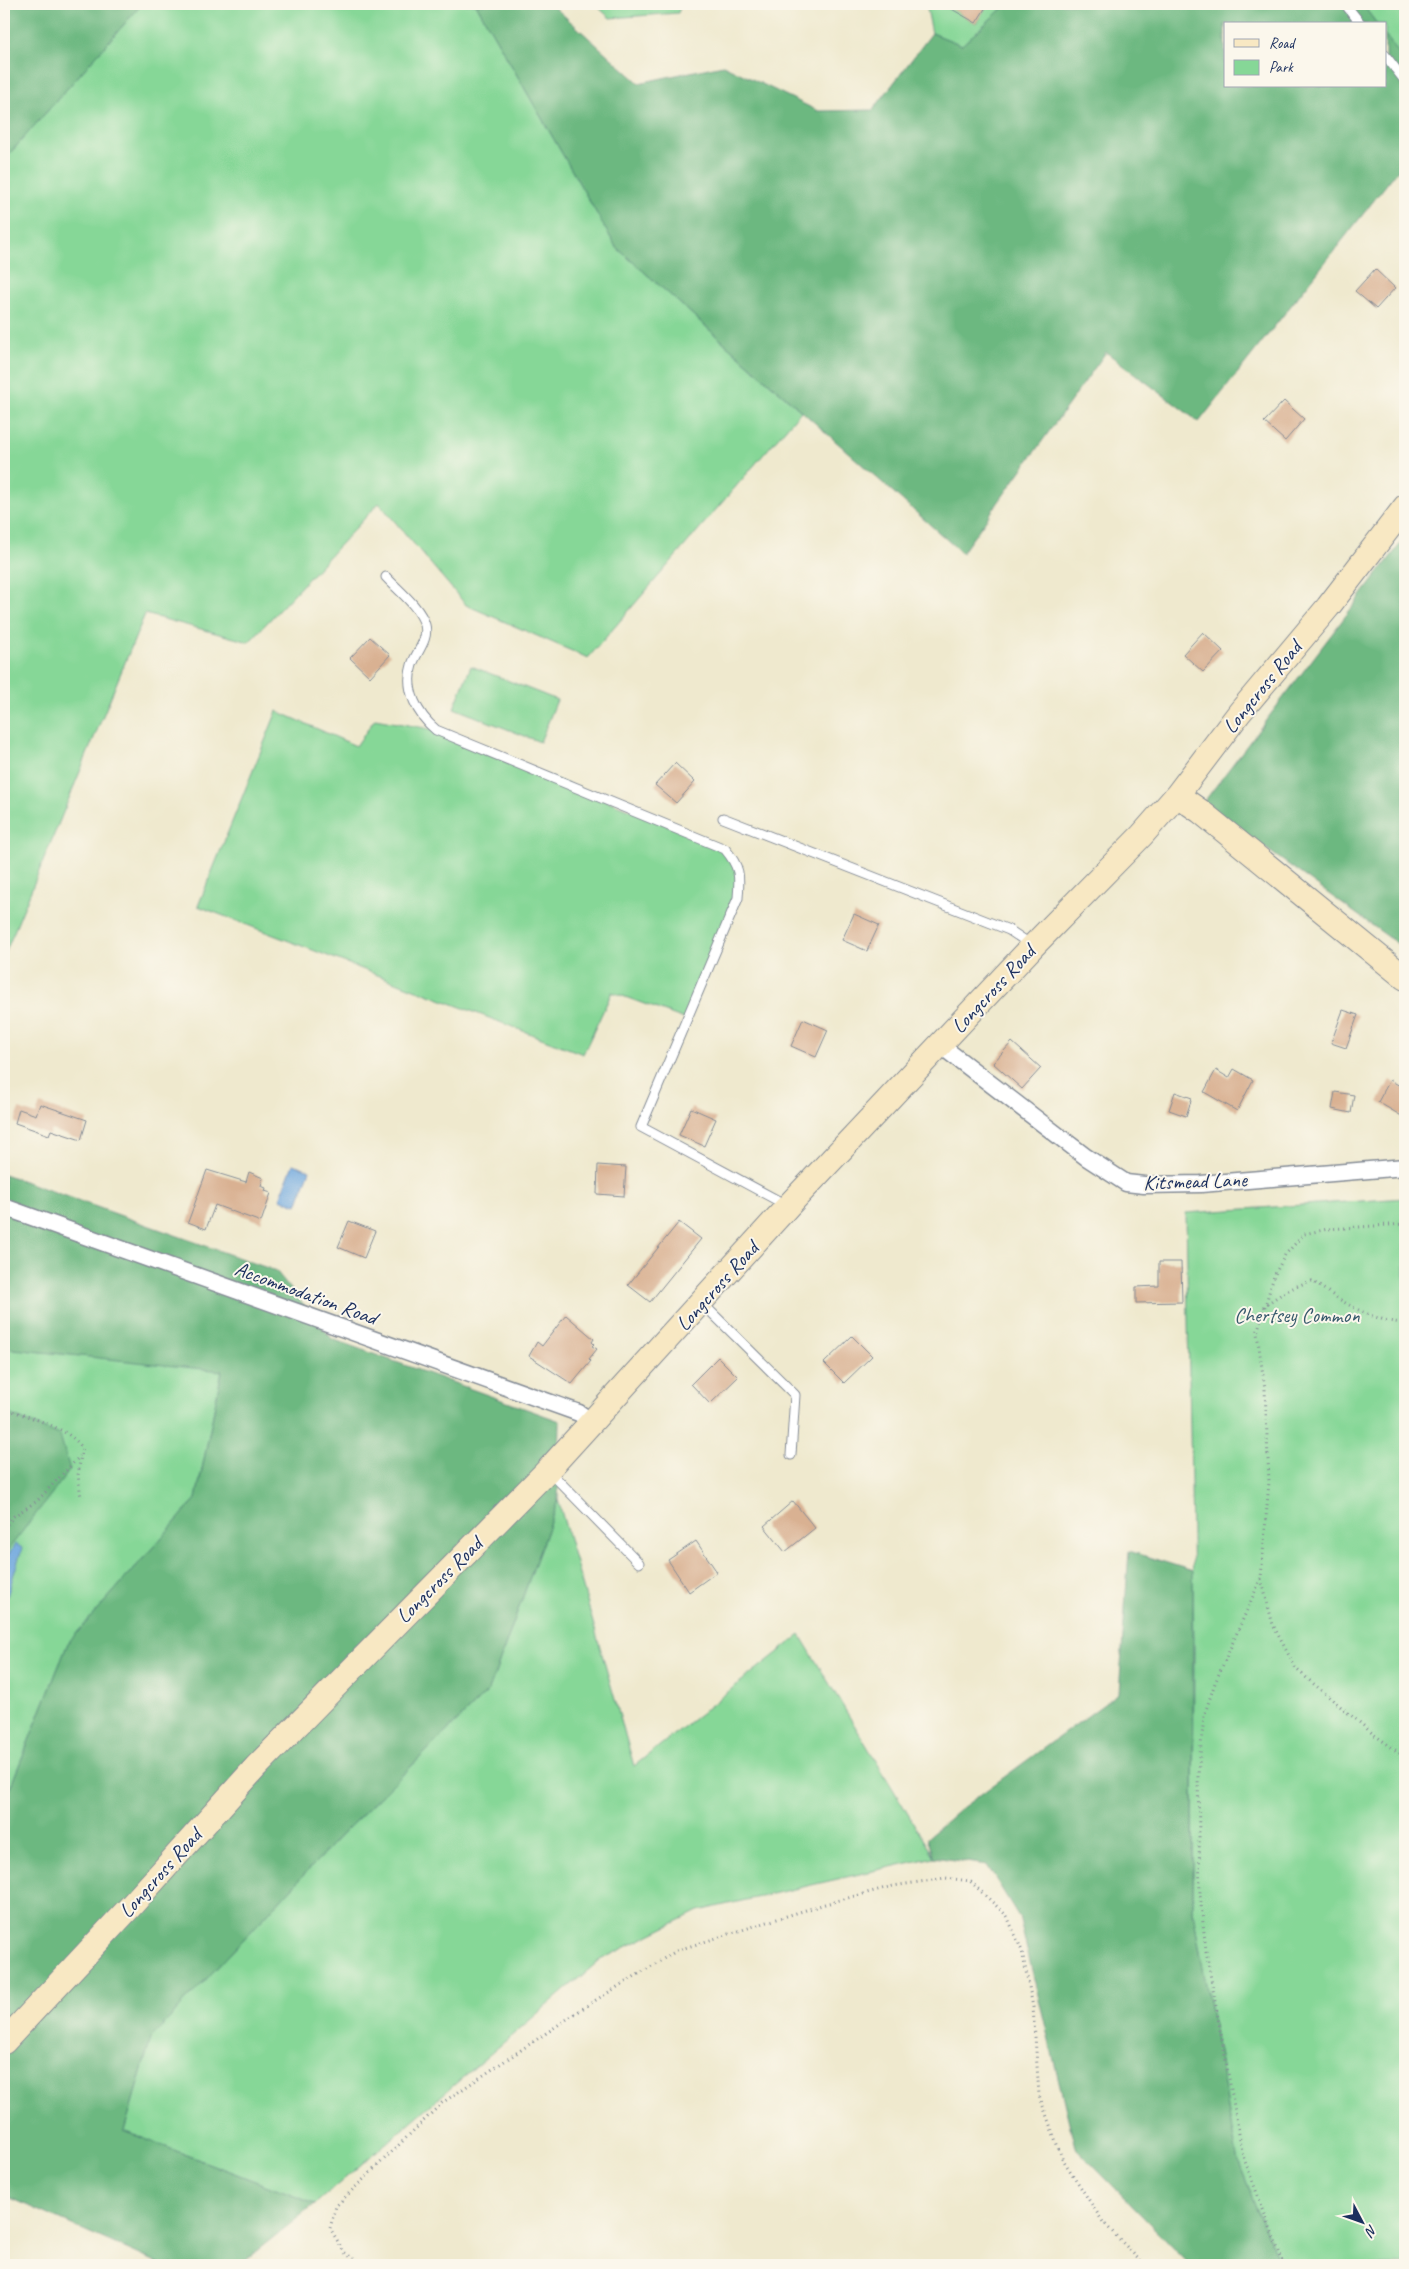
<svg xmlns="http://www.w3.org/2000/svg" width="1409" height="2269" font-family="Caveat,sans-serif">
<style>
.green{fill:#86d797;stroke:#50837a}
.forest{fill:#6cb880;stroke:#44746f}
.water{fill:#6fa8de;stroke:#456c9e}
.building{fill:#d9b192}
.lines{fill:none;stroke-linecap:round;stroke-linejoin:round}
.lane-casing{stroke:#858c96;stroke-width:11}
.street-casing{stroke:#858c96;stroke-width:19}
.secondary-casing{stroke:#858c96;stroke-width:26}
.path{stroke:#858c96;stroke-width:3;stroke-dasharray:1 4;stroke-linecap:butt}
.lane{stroke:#fff;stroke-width:9}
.street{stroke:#fff;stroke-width:16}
.secondary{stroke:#f8e8c3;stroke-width:24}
.labels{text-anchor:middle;stroke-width:4;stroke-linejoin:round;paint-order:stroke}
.street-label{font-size:21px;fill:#1b2f5e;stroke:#fbf7ec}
.park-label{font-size:21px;fill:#36596c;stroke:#fbf7ec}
</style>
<rect width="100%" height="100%" fill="#fbf7ec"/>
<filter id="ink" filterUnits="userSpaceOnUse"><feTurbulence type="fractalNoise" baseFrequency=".02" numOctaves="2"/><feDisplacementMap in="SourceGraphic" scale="10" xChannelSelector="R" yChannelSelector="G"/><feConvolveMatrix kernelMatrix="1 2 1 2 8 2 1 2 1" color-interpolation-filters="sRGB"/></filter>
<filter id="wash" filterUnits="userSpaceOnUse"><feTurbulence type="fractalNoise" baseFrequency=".0096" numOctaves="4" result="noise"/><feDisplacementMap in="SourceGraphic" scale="20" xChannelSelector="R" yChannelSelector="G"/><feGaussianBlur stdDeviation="1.12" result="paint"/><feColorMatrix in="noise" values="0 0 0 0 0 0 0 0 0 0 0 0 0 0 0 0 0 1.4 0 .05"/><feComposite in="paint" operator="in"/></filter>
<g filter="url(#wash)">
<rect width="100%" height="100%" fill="#efe9ce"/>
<path class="green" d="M142 4H476L616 247 801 411 588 658 466 605 379 503 249 642 145 614 4 956V160Z
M595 4H681L678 13 610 18Z
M926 4H957L954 10 976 23 988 4H1007L962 45 932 33Z
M1362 4H1405V62L1385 35V24H1377Z
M471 666 557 700 540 742 454 708Z
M277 711 356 746 375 719 436 730 725 849 736 861 738 898 687 1020 612 992 583 1054 198 906Z
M1405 1198V2265H1279L1237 2158 1193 1912 1194 1643 1186 1213Z
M4 1348 222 1370 196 1499 68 1643 4 1803Z
M558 1500 634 1766 800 1635 934 1857 698 1911 600 1960 315 2204 124 2131 151 2038 345 1831 489 1690Z"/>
<path class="forest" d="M4 4H142L4 160Z
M476 4H551L639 83 723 65 818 111 873 110 932 33 962 45 1007 4H1362L1377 24H1225V86H1385V35L1405 62V161L1199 422 1106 352 962 553 616 247Z
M1405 538V949L1203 803Z
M4 1174 276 1271 332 1339 560 1421 558 1500 489 1690 345 1831 151 2038 124 2131 315 2204 239 2265H163L4 2195V1803L68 1643 196 1499 222 1371 4 1348Z
M4 1412 60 1435 70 1470 4 1555Z
M1129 1551 1193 1571V1912L1237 2158 1279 2265H1190L1075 2147 1019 1917 987 1865 934 1857 927 1838 962 1808 1119 1693Z"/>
<path class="water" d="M293 1164 310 1170 297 1205 280 1199Z
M16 1544 22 1548 4 1606V1561Z"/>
<g id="blocks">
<path class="building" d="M943 4H988L976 23Z
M1375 269 1395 288 1376 309 1355 291Z
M1284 401 1304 419 1285 441 1264 422Z
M1203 632 1223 651 1203 672 1183 654Z
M370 637 390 655 370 677 350 658Z
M675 763 695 782 676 803 655 785Z
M854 914 879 925 867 951 842 940Z
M1343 1010 1358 1015 1346 1048 1331 1043Z
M803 1019 828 1030 816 1057 791 1046Z
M1012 1042 1041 1068 1022 1089 993 1063Z
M1234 1069 1253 1080 1237 1111 1204 1092 1216 1070 1229 1078Z
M1390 1080 1405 1089V1118L1378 1102Z
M1175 1092 1192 1098 1186 1116 1169 1110Z
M1335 1092 1354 1095 1351 1113 1332 1109Z
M40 1104 87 1120 81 1140 51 1130 49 1135 15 1123 19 1109 36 1115Z
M691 1108 716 1119 704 1146 679 1135Z
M598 1165 626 1167 624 1196 597 1194Z
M207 1170 246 1182 249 1172 263 1178 261 1186 266 1188 265 1191 271 1193 261 1222 215 1205 206 1229 188 1222Z
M349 1221 375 1231 364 1258 338 1247Z
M679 1222 701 1239 650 1302 628 1285Z
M1159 1262H1181L1182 1302 1136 1303V1287L1159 1286Z
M566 1315 594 1339 592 1342 594 1344 592 1346 597 1349 589 1359 591 1361 572 1384 529 1356 537 1342 542 1346Z
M852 1336 872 1356 844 1383 824 1363Z
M718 1357 738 1377 710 1404 691 1384Z
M793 1501 815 1528 785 1552 764 1526Z
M696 1541 717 1572 689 1592 668 1560Z"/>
</g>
</g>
<g filter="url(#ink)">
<use href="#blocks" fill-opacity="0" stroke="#858c96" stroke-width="1"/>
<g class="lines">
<defs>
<path id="lane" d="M1345 4 1361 24
M1385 55 1405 81
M386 577C399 591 420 607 425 625 429 640 416 652 412 665 404 690 418 715 436 730L725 849C740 867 740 875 738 898L641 1127 788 1206
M723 818 1009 930 1033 946
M702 1303 795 1395 791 1455
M548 1470 639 1563"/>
<path id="street" d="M940 1045 1086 1157 1126 1183 1144 1185 1201 1184 1405 1167
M4 1207 579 1413 592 1422"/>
<path id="secondary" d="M1177 795 1200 811 1405 978
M4 2042 130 1907 256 1767 548 1470 788 1206 1033 946 1142 835 1177 795 1240 712 1328 607 1405 507"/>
</defs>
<use href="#lane" class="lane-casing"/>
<use href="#street" class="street-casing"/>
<use href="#secondary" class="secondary-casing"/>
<path class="path" d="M1405 1224 1328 1229 1304 1234 1285 1255 1274 1276 1257 1333 1265 1389 1269 1482 1261 1578 1273 1625 1296 1669 1372 1733 1405 1757
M1263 1307C1279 1295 1293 1286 1312 1281 1339 1300 1372 1322 1405 1323
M4 1408C27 1417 69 1427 82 1448L78 1475 81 1498
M4 1528 14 1516 37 1501 80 1456
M1261 1578 1215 1683 1204 1716 1198 1775 1200 1895 1206 1951 1243 2156 1284 2265
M362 2265 344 2252 330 2228 336 2206 442 2103 591 2003 678 1950 825 1904 893 1886 946 1878 970 1881 1007 1916 1022 1951 1033 2007 1039 2095 1062 2158 1103 2222 1144 2265"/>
<use href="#lane" class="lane"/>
<use href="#street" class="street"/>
<use href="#secondary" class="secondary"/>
</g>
</g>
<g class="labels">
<g class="street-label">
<text transform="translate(1262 687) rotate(-51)" y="7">Longcross Road</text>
<text transform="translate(993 989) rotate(-47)" y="7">Longcross Road</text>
<text transform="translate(1195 1181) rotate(-2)" y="7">Kitsmead Lane</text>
<text transform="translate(717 1286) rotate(-48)" y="7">Longcross Road</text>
<text transform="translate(306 1293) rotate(20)" y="7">Accommodation Road</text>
<text transform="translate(439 1580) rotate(-45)" y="7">Longcross Road</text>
<text transform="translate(160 1873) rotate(-48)" y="7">Longcross Road</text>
</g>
<g class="park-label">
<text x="1297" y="1322">Chertsey Common</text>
</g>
</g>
<rect width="1409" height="2269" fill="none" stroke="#fbf7ec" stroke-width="20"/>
<rect x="1224" y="22" width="162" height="65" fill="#fbf7ec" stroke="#a1a7b3"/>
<rect x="1234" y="39" width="25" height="8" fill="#f8e8c3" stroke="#a1a7b3"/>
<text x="1269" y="48" font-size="15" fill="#1b2f5e">Road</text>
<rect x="1234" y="60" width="25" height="15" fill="#86d797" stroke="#a1a7b3"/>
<text x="1269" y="72" font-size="15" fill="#1b2f5e">Park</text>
<g transform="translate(1362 2222) rotate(131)" stroke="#fbf7ec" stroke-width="4" paint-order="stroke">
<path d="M0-4L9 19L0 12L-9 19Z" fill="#1b2f5e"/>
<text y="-8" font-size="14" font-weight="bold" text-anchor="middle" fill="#1b2f5e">N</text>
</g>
</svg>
